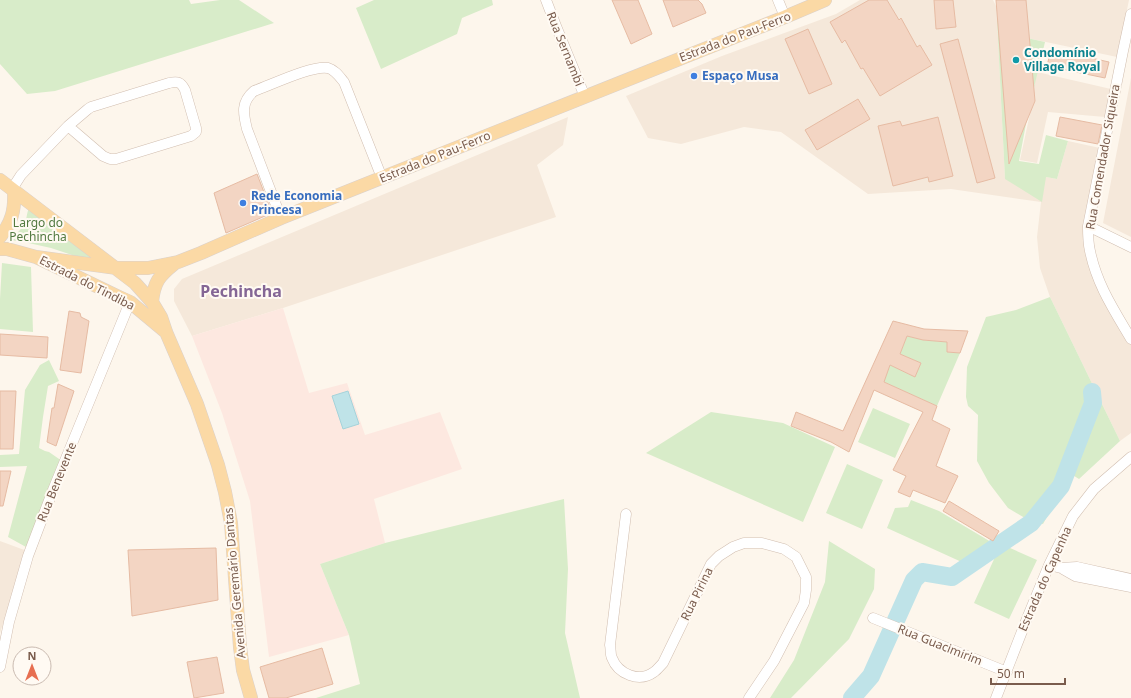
<svg xmlns="http://www.w3.org/2000/svg" width="1131" height="698" font-family="'Noto Sans',sans-serif">
<style>
.residential{fill:#f5e8da}
.commercial{fill:#fde8e0}
.green{fill:#d8ecc9}
.water{fill:#bfe3e8;stroke:#a5d3da}
.lines{fill:none;stroke-linecap:round;stroke-linejoin:round}
.river{stroke:#bfe3e8;stroke-width:18}
.building{fill:#f3d5c3;stroke:#e6bba3}
.minor-casing{stroke:#d1beb0;stroke-width:11}
.major-casing{stroke:#dad1cd;stroke-width:14}
.minor{stroke:#fff;stroke-width:10}
.major{stroke:#fbd9a5;stroke-width:13}
.culture-dot{fill:#0f9aa8;stroke:#fffaf3;stroke-width:1.5}
.shop-dot{fill:#3f7fe0;stroke:#fffaf3;stroke-width:1.5}
.labels{text-anchor:middle;stroke-width:4;stroke-linejoin:round;paint-order:stroke}
.street-label{font-size:12px;fill:#7a5c4d;stroke:#fffaf3}
.culture-label{font-size:12px;font-weight:bold;fill:#0d838f;stroke:#fffaf3;text-anchor:start}
.shop-label{font-size:12px;font-weight:bold;fill:#366cbe;stroke:#fffaf3;text-anchor:start}
.park-label{font-size:12px;fill:#537a41;stroke:#fffaf3}
.district-label{font-size:16px;font-weight:bold;fill:#846695;stroke:#fffaf3}
</style>
<rect width="100%" height="100%" fill="#fdf6ec"/>
<path class="residential" d="M860 0H993L998 10 997 0H1129L1117 57 1027 38 997 19 1005 179 1046 177 1057 179 1068 141 1100 148 1085 221 1094 281 1131 345V433L1120 441 1050 297 1040 268 1037 237 1041 202 951 189 868 194 781 132 744 127 681 144 648 138 626 96 722 56 836 14Z
M1037 72 1111 89 1105 117 1048 112 1037 163 1020 160 1031 109 1029 108Z
M1131 78V237L1103 223Z
M568 117 563 145 537 165 556 217 283 308 192 336 174 301V289L182 279Z
M0 541 27 551 0 633Z"/>
<path class="commercial" d="M283 308 309 393 347 383 365 435 440 412 462 469 374 499 385 543 320 564 349 635 269 657 250 501 222 413 192 336Z"/>
<path class="green" d="M0 0H189L191 4 220 0H239L274 23 55 91 27 94 0 64Z
M374 0H492L493 5 462 18 457 34 381 69 356 8Z
M997 19 1024 20 1027 38 1045 42 1029 108 1019 161 1039 164 1046 135 1068 141 1057 179 1046 177 1042 202 1005 179Z
M30 207 93 257 90 261 51 248 24 242 10 240V238C17 234 23 228 26 220 27 216 27 211 30 207Z
M2 263 31 267 33 332 0 329V299Z
M1050 297 1120 441 1079 479 1071 474 1043 524 1030 521 1008 508 989 483 977 461 978 415 968 406 966 397 967 367 986 317 1016 310Z
M907 336 923 340 947 342V352L960 353 937 406 884 382 890 365 915 377 921 363 900 354Z
M49 360 59 381 48 386 43 417 39 448 45 451 49 452 62 461 26 547 8 537 27 466 0 467V455L19 454 25 390 40 365Z
M873 408 910 424 895 458 858 442Z
M711 412 783 423 835 447 803 522 646 453Z
M847 464 883 480 862 529 826 513Z
M564 499 568 569 565 633 580 698H316L360 684 349 635 320 564 385 543Z
M911 500 939 511 991 542 966 564 887 528 895 508 908 507Z
M829 541 875 569 874 589 849 639 791 698H770L794 660 825 582Z
M1001 544 1037 560 1009 619 974 603Z"/>
<path class="water" d="M348 391 359 424 343 429 332 396Z"/>
<g class="lines">
<path class="river" d="M852 698 871 676 914 580 922 572 952 577 1031 523 1061 486 1093 403 1092 392"/>
</g>
<path class="building" d="M612 0H638L652 34 631 44Z
M663 0H698L702 4 706 13 673 27Z
M869 0H887L899 20 901 18 917 47 920 45 932 65 880 96 863 68 861 69 845 40 842 43 830 22Z
M934 0H953L956 27 936 29Z
M996 0H1026L1035 101 1009 164Z
M808 29 832 84 809 94 785 39Z
M958 39 995 178 977 183 940 44Z
M1051 49 1109 62 1105 78 1047 66Z
M858 99 870 119 817 150 805 130Z
M938 117 953 176 929 182 928 177 893 186 878 126 900 121 902 126Z
M1060 117 1102 125 1098 144 1056 136Z
M257 174 272 213 226 233 214 193Z
M69 311 80 313 81 317 89 321 81 373 60 370Z
M893 321 924 329 968 331 960 353 947 352V342L923 340 907 336 900 354 921 363 915 377 890 365 884 382 937 406 932 420 950 429 936 466 958 476 945 503 913 490 910 497 898 492 906 476 893 470 923 412 874 390 849 452 831 442 791 426 796 412 843 431Z
M0 334 48 337 47 358 0 355Z
M58 384 74 391 56 446 47 442 52 408H54Z
M0 391H16L13 449H0Z
M0 471H11L3 506H0Z
M949 501 999 531 993 541 943 511Z
M216 548 218 600 132 616 128 550Z
M322 648 333 684 286 698H269L260 667Z
M217 657 224 693 194 698 187 662Z"/>
<g class="lines">
<defs>
<path id="minor" d="M546 0 556 26 585 97
M778 0 785 17
M1131 14 1123 51 1088 226C1088 234 1088 243 1090 251 1097 285 1114 310 1131 339
M12 189 21 175 68 126 88 109 91 107 169 83C178 81 181 82 185 90L196 128V132L191 136 116 159H110L103 156 68 126
M281 218 247 129C243 113 241 102 254 91 271 85 312 65 328 68 335 70 339 76 344 82L382 178
M1088 226 1131 247
M626 514 610 645C611 649 610 654 612 658 618 674 639 683 654 672 657 670 660 666 663 663L711 564 719 556 733 547 744 543H762L784 549 796 557 806 577V590L804 603 774 661 749 698
M1049 565 1061 568 1075 576 1131 587
M1061 568 1077 567 1131 579
M873 618 1007 672
M0 667 9 622 28 556 53 490 130 302
M996 698 1028 616 1049 565 1073 516 1094 489 1131 457"/>
<path id="major" d="M0 180 135 283 152 302 161 317 166 332 197 404 218 465 225 492 231 523 240 647 243 670 251 698
M0 237C12 222 15 210 14 191
M0 249H7L36 257 119 297 130 302 166 332
M36 257 117 268H148L178 262 201 253 281 218 727 40 785 17 825 0
M152 302C154 282 159 276 174 264"/>
</defs>
<use href="#minor" class="minor-casing"/>
<use href="#major" class="major-casing"/>
<use href="#minor" class="minor"/>
<use href="#major" class="major"/>
</g>
<circle class="culture-dot" cx="1016" cy="60" r="4"/>
<g class="shop-dot">
<circle cx="694" cy="76" r="4"/>
<circle cx="243" cy="203" r="4"/>
</g>
<g class="labels">
<g class="street-label">
<text transform="translate(735 37) rotate(-21)" y="4">Estrada do Pau-Ferro</text>
<text transform="translate(565 49) rotate(68)" y="4">Rua Sernambi</text>
<text transform="translate(435 157) rotate(-22)" y="4">Estrada do Pau-Ferro</text>
<text transform="translate(1103 157) rotate(-80)" y="4">Rua Comendador Siqueira</text>
<text transform="translate(87 283) rotate(27)" y="4">Estrada do Tindiba</text>
<text transform="translate(57 482) rotate(-68)" y="4">Rua Benevente</text>
<text transform="translate(1045 579) rotate(-66)" y="4">Estrada do Capenha</text>
<text transform="translate(235 583) rotate(-95)" y="4">Avenida Geremário Dantas</text>
<text transform="translate(697 594) rotate(-64)" y="4">Rua Pirina</text>
<text transform="translate(940 645) rotate(22)" y="4">Rua Guacimirim</text>
</g>
<g class="culture-label">
<text x="1024" y="57">Condomínio<tspan x="1024" dy="14">Village Royal</tspan></text>
</g>
<g class="shop-label">
<text x="702" y="80">Espaço Musa</text>
<text x="251" y="200">Rede Economia<tspan x="251" dy="14">Princesa</tspan></text>
</g>
<g class="park-label">
<text x="38" y="227">Largo do<tspan x="38" dy="14">Pechincha</tspan></text>
</g>
<g class="district-label">
<text x="241" y="297">Pechincha</text>
</g>
</g>
<g transform="translate(32 666)"><circle r="19" fill="#fffaf3" stroke="#cabbb1"/>
<path d="M0-3L7 15L0 10L-7 15Z" fill="#e76f51"/>
<text y="-6" font-size="11" font-weight="bold" text-anchor="middle" fill="#7a5c4d">N</text>
</g>
<path d="M991 678v6h74v-6" fill="none" stroke="#7a5c4d" stroke-width="2"/>
<text x="997" y="678" font-size="12" fill="#7a5c4d" stroke="#fffaf3" stroke-width="3" paint-order="stroke">50 m</text>
</svg>
